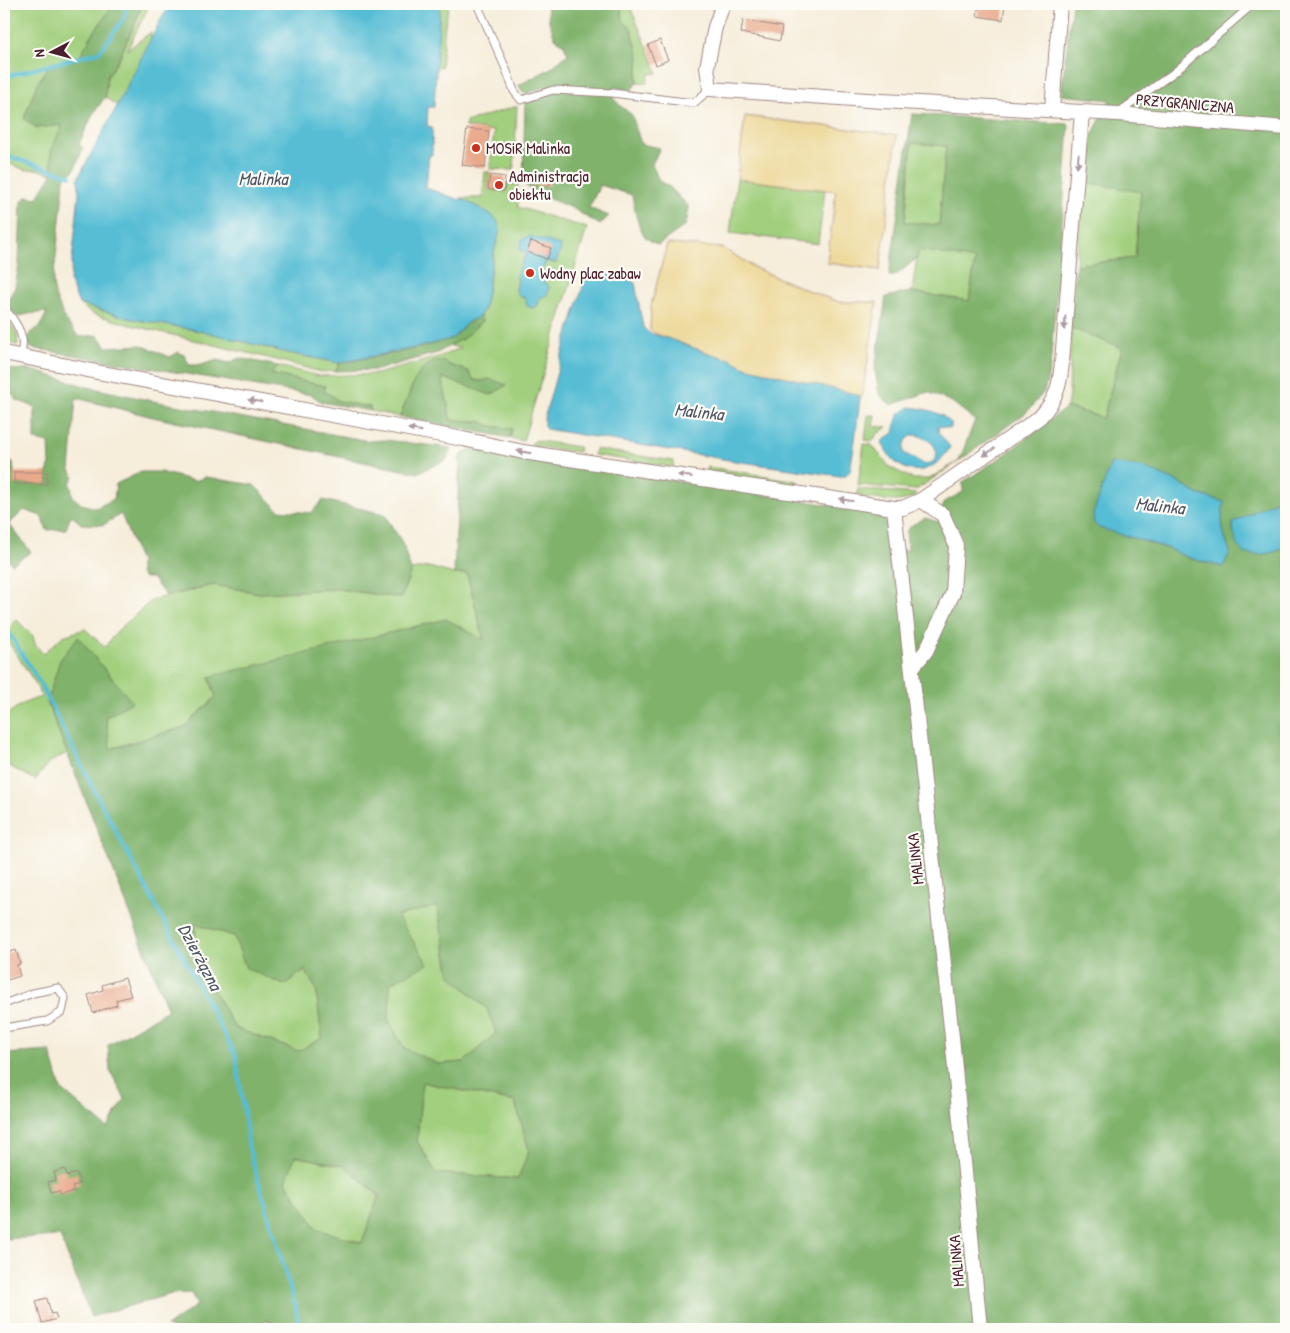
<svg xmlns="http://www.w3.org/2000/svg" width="1290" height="1333" font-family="'Patrick Hand',sans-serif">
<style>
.green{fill:#a1cf7d;stroke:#767754;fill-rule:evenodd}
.forest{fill:#80b26c;stroke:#65684c;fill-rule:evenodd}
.sand{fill:#eeda9e;stroke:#9c7c64}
.water{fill:#56bdd4;stroke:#506e80;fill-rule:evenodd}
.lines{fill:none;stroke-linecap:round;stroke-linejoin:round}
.stream{stroke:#56bdd4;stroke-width:4}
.building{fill:#e9aa8c}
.service-casing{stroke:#a08682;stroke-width:9}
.minor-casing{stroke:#a08682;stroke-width:16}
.service{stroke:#fff;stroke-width:7}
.minor{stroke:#fff;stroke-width:14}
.oneway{fill:#ae9aa0}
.poi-dot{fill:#c8321e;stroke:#fdfcf7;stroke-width:2}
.labels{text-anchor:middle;stroke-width:4.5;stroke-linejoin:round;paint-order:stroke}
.street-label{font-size:16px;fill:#4a1f2b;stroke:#fdfcf7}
.poi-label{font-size:16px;fill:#4a1f2b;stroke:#fdfcf7;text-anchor:start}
.water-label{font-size:18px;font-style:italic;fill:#4e5666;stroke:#fdfcf7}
</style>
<rect width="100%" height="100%" fill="#fdfcf7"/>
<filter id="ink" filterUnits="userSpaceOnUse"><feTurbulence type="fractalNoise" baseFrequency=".02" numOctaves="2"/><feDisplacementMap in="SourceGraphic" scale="10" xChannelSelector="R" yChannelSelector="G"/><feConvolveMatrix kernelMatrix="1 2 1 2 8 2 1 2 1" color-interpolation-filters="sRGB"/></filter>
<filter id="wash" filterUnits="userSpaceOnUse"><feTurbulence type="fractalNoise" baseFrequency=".0096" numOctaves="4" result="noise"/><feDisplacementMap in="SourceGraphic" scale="20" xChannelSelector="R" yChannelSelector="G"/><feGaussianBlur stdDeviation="1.12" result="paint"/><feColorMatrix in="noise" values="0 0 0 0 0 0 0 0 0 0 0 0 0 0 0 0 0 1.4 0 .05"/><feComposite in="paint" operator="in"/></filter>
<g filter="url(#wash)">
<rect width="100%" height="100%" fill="#f6edda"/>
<path class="green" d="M4 4H114L94 32 79 57 50 64 37 84 24 118 37 128 63 124 51 152 52 174 36 169 26 170 4 162Z
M142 4H150L127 50 151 32 150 42 117 106 105 97 107 77 119 58 135 24Z
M440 4H449L445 24 441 67 436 66Z
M620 4H629L658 73 649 74 647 83 637 82 639 56 631 28 623 21Z
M517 106 514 170 490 169 494 131 465 127 466 122Z
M912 143 946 146 939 225 905 223Z
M485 172H490L488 189 506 192 507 183 518 185V207L587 228 523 441 510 438 512 429 491 426 480 421 451 420 441 377 491 395 489 379 481 381 474 380 468 371 450 365 444 361 414 381 400 417 371 411 370 407 338 401 331 395 323 392 325 386 271 374 278 366 319 376 377 374 438 357 461 348 450 346 464 338 482 321 480 316 484 309 493 256 499 234 492 215 461 198H482ZM527 252 554 263 546 261 542 271 544 277V282L549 286 540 298 538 305 519 296 516 289 522 263Z
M737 179 825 190 818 244 730 233Z
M1084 182 1141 191 1135 258 1076 265Z
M918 250 975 259 969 301 912 292Z
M79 304 132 319 202 331 284 352 339 363 336 371 320 372 281 361 127 324 93 314Z
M4 315 17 334 18 345 4 342Z
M1071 328 1122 348 1103 418 1067 407 1069 394Z
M868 415H875L873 426 887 427 876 435 873 441 865 440Z
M536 440 539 441 579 447 578 452 534 446 531 444Z
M864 444 872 445 889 467 913 479H929L959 461 916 490 858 485Z
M595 449 674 461 673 467 594 455Z
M708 467 798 481V486L707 472Z
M858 489 916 494 915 497C897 505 877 499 857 496Z
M429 567 454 574H467L484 641 209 677 216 697 184 727 110 749 106 717 131 702H47L67 753 50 762 35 780 6 764 4 758V718C14 707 27 701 42 697L35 683 4 635 16 619 33 636 35 644 43 654 63 636 85 629 105 647 117 631 152 600 214 585 260 593 338 589 401 598 411 570Z
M437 906 450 975 487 1009 496 1033 464 1062 438 1064 404 1048 389 1021 390 983 396 916Z
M195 924 234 936 246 968 304 970 316 989 322 1038 299 1052 235 1028 197 962Z
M422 1082 515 1102 529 1150 518 1179 436 1173 417 1141Z
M294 1156 345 1166 379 1196 361 1244 317 1230 286 1182Z"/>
<path class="forest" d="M114 4H142L135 23 119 58 107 77 105 97 93 114 79 144 83 148 74 170 64 178 63 193 53 283 55 295 65 320 79 337 97 335 107 347 141 345 170 357 179 352 185 356 189 365H201L218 360 229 363 239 358 278 366 271 374 325 386 324 392 331 395 338 401 370 407 371 411 321 402 312 395 31 348 27 341 30 333 40 327 47 312 28 314 17 317 6 304 15 287 19 265 21 203 27 196 37 198 52 174 51 152 62 125 37 128 24 119 37 84 50 64 79 57 94 32Z
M547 4H620L623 21 631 28 639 56 637 82 631 91 614 87 613 98 623 108 632 115 641 144 660 148 652 164 659 181 671 188 689 207 686 225 658 245C653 242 647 240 644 235 637 226 634 206 632 195L600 185 589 208 609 216 600 225 572 208 535 193 523 183 525 103 547 96 545 87 527 93 522 92 519 85 551 68 568 54 563 43 555 38 549 21Z
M1072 4H1286V497L1265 506 1233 524V533L1281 550 1286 546V1329H273L269 1320 232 1329H177L166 1327 197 1305 191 1293 171 1294 91 1317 60 1236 4 1239V1054L50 1051 61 1089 107 1128 125 1099 110 1071 108 1045 168 1010 47 702 60 660 78 637 132 702 106 717 110 749 184 727 216 697 209 677 446 619 484 640 467 574H454L460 456 470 449 875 512C891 520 888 534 890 550H908L906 532 912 525 925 518 939 522 944 502 963 492V482L1006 454 1067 407 1103 418 1122 348 1071 328 1076 265 1135 258 1141 192 1084 182 1090 139 1110 100 1061 95ZM1178 482 1197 494 1223 502C1220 524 1223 532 1230 552L1223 567 1189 558 1167 548 1135 538ZM437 906 450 975 487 1009 496 1033 464 1062 438 1064 404 1048 389 1021 390 983 428 964 397 916ZM195 924 234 936 246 968 284 985 305 970 316 989 322 1038 298 1051 235 1028 197 962ZM422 1082 515 1102 529 1150 518 1179 436 1173 417 1141ZM295 1156 345 1166 379 1195 362 1243 317 1229 286 1182Z
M912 114 1069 124 1063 211 1050 368 1044 392 1027 412 959 461 975 420 952 402 928 392 891 405 879 394 875 370 886 297 903 293 912 292 969 301 975 260 919 250 917 258 895 276H889ZM912 143 946 146 939 225 905 222Z
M480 316 482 321 464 338 437 353 376 370 336 371 339 363 394 353 425 346 453 338 467 323Z
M444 361 450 365 468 371 474 380 481 381 489 379 507 385 491 395 442 377 451 420 480 421 491 426 512 429 510 438 400 417 414 381 423 368 435 361 440 362Z
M4 369 32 370 88 387 153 401 369 441 385 440 452 448 446 460 417 473 382 466 157 418 76 398 70 470 74 477 70 483 73 497 81 504 96 508 114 499 116 484 141 472H160L195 481 205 477 254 485 279 510 311 513 323 500 384 514 402 542 411 570 401 598 338 589 260 593 214 585 166 596 152 578H144L140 573V562L121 514 103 525 81 524 71 515 66 529 47 530 41 516 24 510 9 524 31 552 12 564 4 556V461L13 462 15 484H47V472L50 464 49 443 35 440V407L16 400 7 387 4 386Z"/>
<path class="sand" d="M745 116 897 135 880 270 827 263 836 191 737 179Z
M667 244 723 248 755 268 814 293 839 302H877L862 397 745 367C724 356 701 351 678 343 668 339 659 336 650 330L651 306Z"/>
<path class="water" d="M171 4H440L434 107H428L427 126 432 127V155H429L426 188 460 200 461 198 492 215 498 222 500 228 499 234 493 256 484 309 480 316 467 323 453 338 425 346 339 363 284 352 202 331 132 319 79 304 70 282 79 193 78 178 117 106 160 21Z
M531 236 560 245 561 248 556 263 546 261 542 271 544 277V282L549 286V289L547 295 540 298 538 305 533 308 527 306 525 298 519 296 516 290 518 280 516 275C519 267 523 261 527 253L519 250 522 239Z
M594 273C606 274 626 276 635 283L643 327 649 333 670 339 708 353 730 359 745 367 855 394 859 396 860 398 855 440 850 471 845 476H840L735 461 546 429 544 427V419L567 337 586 277Z
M910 407C925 409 940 411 951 423V428C946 429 942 426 938 426L939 433 950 447C937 470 913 480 892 459 888 454 885 448 881 442L894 433 898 415ZM913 435C932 435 948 458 926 465L904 453C903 444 906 439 913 435Z
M1111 463 1144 468 1178 482 1197 494 1224 502C1220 524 1223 532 1230 552L1223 567 1189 558 1167 548 1099 528 1094 523 1093 514Z
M1286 497V546C1273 555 1259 556 1243 553 1236 543 1233 535 1233 523L1265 506Z"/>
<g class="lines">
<path class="stream" d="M4 77 99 52 123 20 128 4
M4 155 71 176
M4 625 40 683 94 790 236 1056 249 1149 295 1304 300 1329"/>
</g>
<g id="blocks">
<path class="building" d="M979 4H1005L1003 20 977 16Z
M743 20 782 27 780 41 741 33Z
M660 40 668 60 656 65 648 45Z
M467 129 489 131 485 168 462 165Z
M529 174 548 175 547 182 550 183V186L531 185V178L528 177Z
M490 175 505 177 504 191 488 189Z
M531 241 551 248 547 259 527 252Z
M14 472H47V484H14Z
M16 950 20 964 17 965 20 976 4 981V954Z
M125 978 131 996 116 1000 117 1005 93 1013 88 995 103 990 102 985Z
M65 1169 67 1176 77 1173 80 1184 72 1187 74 1191 61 1195 59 1191 51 1193 48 1182 56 1180 54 1172Z
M47 1298 51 1314 55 1313 57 1319 42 1323 36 1301Z"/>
</g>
</g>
<g filter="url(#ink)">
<use href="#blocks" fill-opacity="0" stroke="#a08682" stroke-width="1"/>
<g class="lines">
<defs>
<path id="service" d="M477 4 506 69 514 91 521 100 553 90 612 93 694 103 710 89
M1119 114 1123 109 1176 71 1253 4
M4 308C15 320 28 338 20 355
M4 1004 33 993 58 988 65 998 62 1012 47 1021 4 1028"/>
<path id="minor" d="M723 4 715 27 707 67 710 89 882 101 1118 114 1286 128
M1052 110 1060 4
M4 353 97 372 463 439 523 452 894 508H903L921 500 1040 417C1056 400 1060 386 1062 362L1082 112
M894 508 952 1037 980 1329
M912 668 926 651 953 593 956 545 943 515 921 500"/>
</defs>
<use href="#service" class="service-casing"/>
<use href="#minor" class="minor-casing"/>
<use href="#service" class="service"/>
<use href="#minor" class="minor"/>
</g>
<defs><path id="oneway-solid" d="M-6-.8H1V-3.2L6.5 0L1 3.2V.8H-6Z" transform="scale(1.25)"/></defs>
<g class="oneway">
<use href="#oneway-solid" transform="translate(1078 161) rotate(95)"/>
<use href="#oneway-solid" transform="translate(1065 323) rotate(94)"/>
<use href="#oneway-solid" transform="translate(255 401) rotate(-170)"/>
<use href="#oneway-solid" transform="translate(415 430) rotate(-170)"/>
<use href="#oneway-solid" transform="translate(524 452) rotate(-170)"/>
<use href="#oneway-solid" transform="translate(989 452) rotate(145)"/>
<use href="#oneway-solid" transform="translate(685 476) rotate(-172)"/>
<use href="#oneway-solid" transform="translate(846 500) rotate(-171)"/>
</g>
</g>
<g class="poi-dot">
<circle cx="476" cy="148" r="5"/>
<circle cx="499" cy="185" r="5"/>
<circle cx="530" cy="273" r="5"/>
</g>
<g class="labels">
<g class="street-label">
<text transform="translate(1185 103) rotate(5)" y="6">PRZYGRANICZNA</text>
<text transform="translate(915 859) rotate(-96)" y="6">MALINKA</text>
<text transform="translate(956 1261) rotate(-95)" y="6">MALINKA</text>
</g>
<g class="poi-label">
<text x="486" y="154">MOSiR Malinka</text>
<text x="509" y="182">Administracja<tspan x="509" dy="18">obiektu</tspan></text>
<text x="540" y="279">Wodny plac zabaw</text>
</g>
<g class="water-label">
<text x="263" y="185">Malinka</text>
<text transform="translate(699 412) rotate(6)" y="6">Malinka</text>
<text transform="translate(1160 506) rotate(6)" y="6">Malinka</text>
<text transform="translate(200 957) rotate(62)" y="6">Dzierżązna</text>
</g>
</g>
<rect width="1290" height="1333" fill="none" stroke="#fdfcf7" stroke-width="20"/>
<g transform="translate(52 52) rotate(264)" stroke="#fdfcf7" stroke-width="4" paint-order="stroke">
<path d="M0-4L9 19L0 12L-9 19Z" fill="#4a1f2b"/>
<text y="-8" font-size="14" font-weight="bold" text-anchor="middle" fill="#4a1f2b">N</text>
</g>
</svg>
